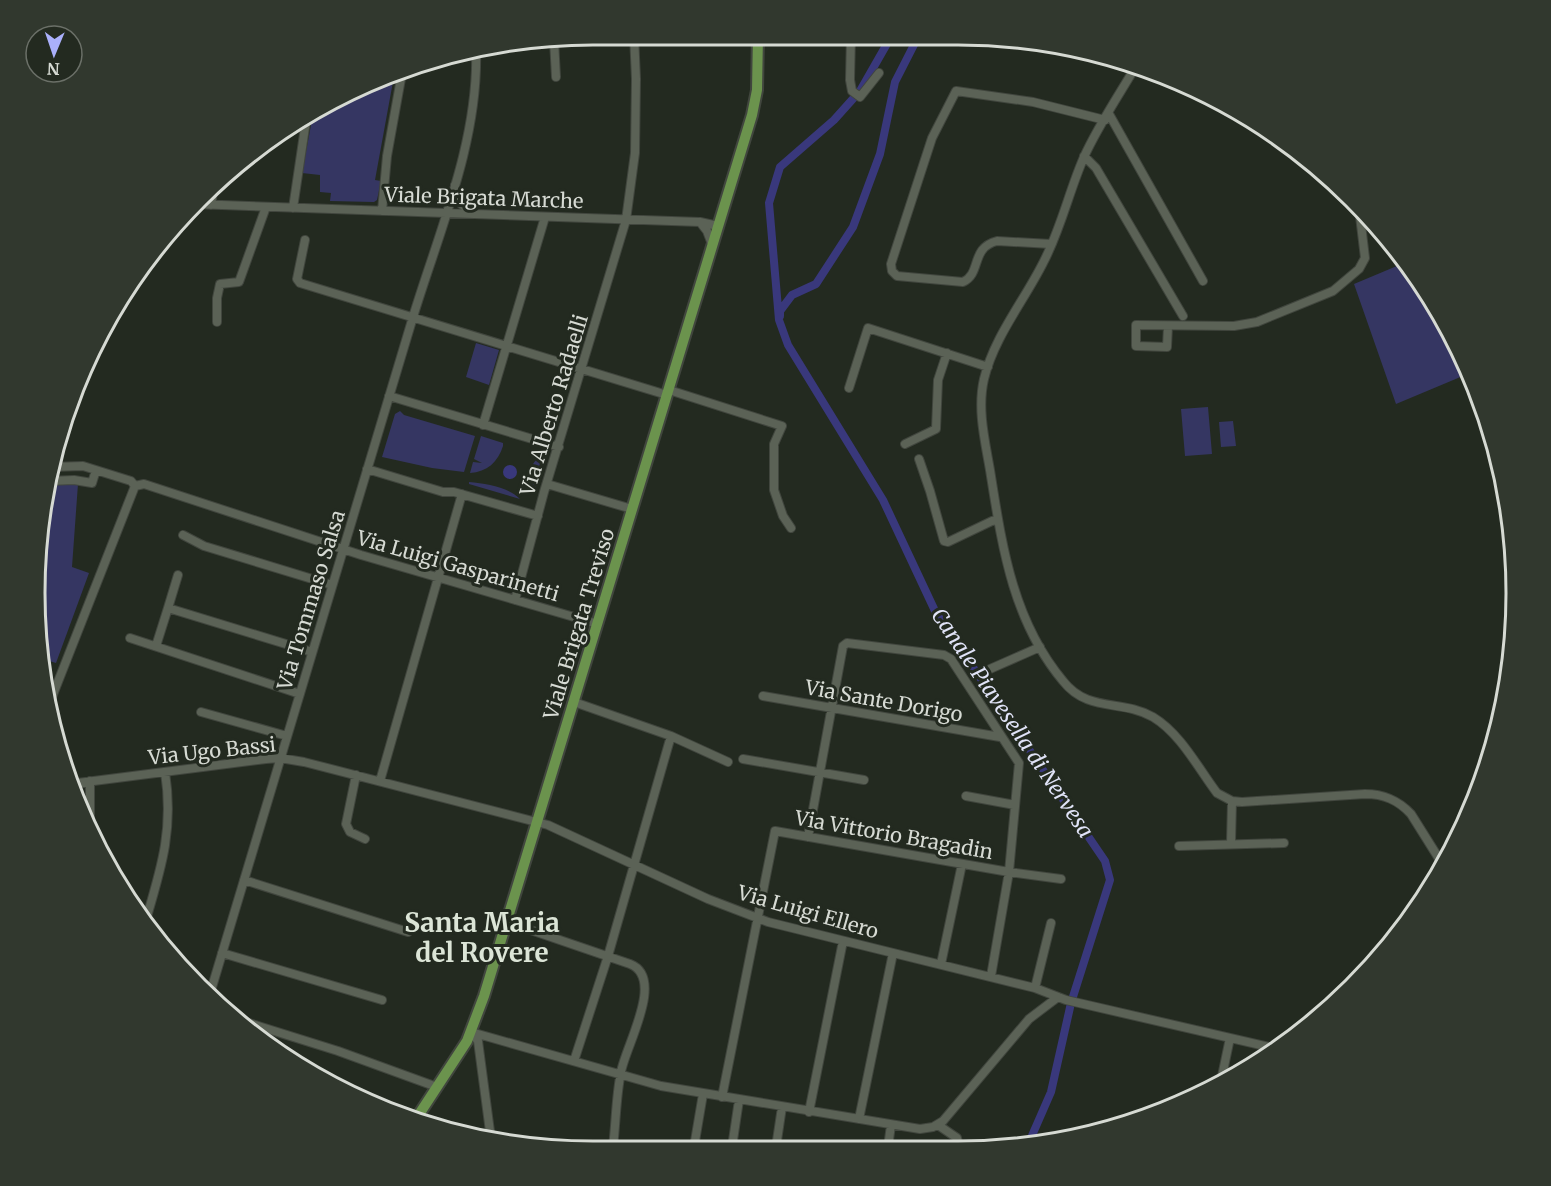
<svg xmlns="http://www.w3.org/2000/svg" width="1551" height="1186" font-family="Merriweather,serif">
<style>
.green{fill:#353662}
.water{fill:#39387c}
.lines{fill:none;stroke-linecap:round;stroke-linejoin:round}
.canal{stroke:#39387c;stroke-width:8}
.minor-casing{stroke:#41463e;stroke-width:10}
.major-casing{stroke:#41463e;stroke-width:14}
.minor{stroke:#5b6256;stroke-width:8}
.major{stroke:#6b934d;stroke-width:10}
.labels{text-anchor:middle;stroke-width:6;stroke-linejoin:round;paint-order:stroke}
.street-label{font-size:20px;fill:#d6dad3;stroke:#232a20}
.water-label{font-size:21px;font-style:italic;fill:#e0e3f7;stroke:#232a20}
.district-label{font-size:26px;font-weight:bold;fill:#dce5d7;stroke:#232a20}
.rim{fill:none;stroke:#d6dad3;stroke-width:3}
</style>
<rect width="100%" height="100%" fill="#232a20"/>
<path class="green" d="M394 76 375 180 381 181 377 200 374 202 330 201 331 193 320 192V175L302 173 314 109Z
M1404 263 1423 283 1470 373 1396 404 1354 284Z
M476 343 499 350 489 385 466 377Z
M1208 407 1212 454 1185 456 1181 409Z
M400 411 404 415 475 436 464 472 432 468 382 457 395 414Z
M1233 421 1236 446 1221 447 1219 422Z
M481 436 503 443V446C498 462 487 472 470 473L473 462 482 463 474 459Z
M543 454H546L535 490C527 474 529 464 543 454Z
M76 482 78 484 72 567 89 573 56 663 46 660 35 593 49 485Z
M469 482C487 484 506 486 520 499L469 484Z"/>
<path class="water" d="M503 472a7 7 0 1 1 14 0a7 7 0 1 1-14 0Z"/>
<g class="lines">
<path class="canal" d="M892 35 860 91 834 120 780 167 769 203 779 320 788 345 883 500 936 613 1105 861 1110 880 1071 1003 1051 1092 1027 1147
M780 316V311L792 295 816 284 853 227 880 154 895 82 919 35"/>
<defs>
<path id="minor" d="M851 35 850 80 852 91 860 97 879 73
M554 40 556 77
M1136 66C1119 95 1098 126 1084 157 1069 191 1061 229 1043 263 1024 301 994 337 984 379 977 409 985 441 990 470 1002 545 1012 620 1063 681 1088 713 1122 699 1153 717 1181 734 1198 768 1217 793L1232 801 1242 802 1365 794C1384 794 1398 800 1411 814L1443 865
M1109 114 1203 281
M1084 156 1096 168 1183 316
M455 185 460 203 473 213
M194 204 700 222 718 226
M211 205 214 186
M293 208 307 114
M382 211 387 156 402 73
M700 222 707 231 712 244
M305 240 297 279 300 283 667 395
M1051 244 997 241C970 248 982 273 963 282L897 276 892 271 891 264 932 138 956 91 1033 102 1105 120
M217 322V298L220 284 239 282 266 207
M1168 326 1167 347 1136 346V325L1234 326 1257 322 1333 291 1359 269 1365 258 1360 216
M849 388 868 328 988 367
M669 390 782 426 774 444V490L783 516 791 528
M389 396 559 447
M483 425 545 217
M905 444 936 429 938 380 947 353
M919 459 930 491 944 541 948 542 992 521 998 520
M51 467 83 466 131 481 135 486
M367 469 443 492H454L538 516
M49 481 74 480 92 483 96 470
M547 484 632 509
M183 535 204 546 332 585
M515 600 544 492 626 220 635 153 636 79 634 35
M168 608 178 575
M130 638 300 694
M156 646 168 608 312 652
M990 669 1040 647
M763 696 1000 737
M52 697 135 486 144 484 361 555 598 624
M574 702 671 736 728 762
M201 712 287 736
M743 759 864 780
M356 775 346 824 350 832 365 839
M90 781V826
M380 781 462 494
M70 784 266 759 280 758 304 762 548 825 708 899 768 922 1035 988 1066 1000 1278 1049
M966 796 1015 805
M808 837 843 646 847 643 944 655 951 659 1019 763 1009 872 991 976
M1231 843 1232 801
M1179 846 1284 843
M244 880 408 932
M507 922 630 964C666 978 625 1047 621 1072 616 1096 616 1122 613 1147
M145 923C161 869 174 830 165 772
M222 953 382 1000
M941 964 962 864
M1035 988 1051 923
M209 997 413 317C439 232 479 140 476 50
M236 1019 338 1051 437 1087
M471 1032 661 1086 920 1129 933 1127 943 1121 1029 1019 1058 997
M471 1032 478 1041 491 1139
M574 1061 608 956 671 736
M1221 1081 1230 1038
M722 1097 775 831 1009 872 1061 879
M809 1112 843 941
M859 1119 893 953
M938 1125 957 1138 959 1147
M694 1147 703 1094
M732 1147 739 1100
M776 1147 782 1107
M888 1147 891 1125"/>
<path id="major" d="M416 1119 467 1041 484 996 752 115 757 90 758 35"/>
</defs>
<use href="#minor" class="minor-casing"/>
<use href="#major" class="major-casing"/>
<use href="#minor" class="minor"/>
<use href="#major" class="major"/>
</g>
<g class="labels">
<g class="street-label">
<text transform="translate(484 198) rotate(2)" y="7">Viale Brigata Marche</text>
<text transform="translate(554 405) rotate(-73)" y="7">Via Alberto Radaelli</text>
<text transform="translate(458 566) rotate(16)" y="7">Via Luigi Gasparinetti</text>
<text transform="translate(311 600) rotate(-73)" y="7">Via Tommaso Salsa</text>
<text transform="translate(579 624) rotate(-73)" y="7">Viale Brigata Treviso</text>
<text transform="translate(884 701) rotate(10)" y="7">Via Sante Dorigo</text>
<text transform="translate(212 751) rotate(-6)" y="7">Via Ugo Bassi</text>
<text transform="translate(894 835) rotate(10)" y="7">Via Vittorio Bragadin</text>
<text transform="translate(808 912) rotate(16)" y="7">Via Luigi Ellero</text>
</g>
<g class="water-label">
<text transform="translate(1012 723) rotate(56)" y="7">Canale Piavesella di Nervesa</text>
</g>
<g class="district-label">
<text x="482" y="932">Santa Maria<tspan x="482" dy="30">del Rovere</tspan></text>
</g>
</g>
<path d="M0 0H1551V1186H0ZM593 45H958A548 548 0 0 1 1506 593V593A548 548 0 0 1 958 1141H593A548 548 0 0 1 45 593V593A548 548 0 0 1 593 45Z" fill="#31382e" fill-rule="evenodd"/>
<path class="rim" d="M593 45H958A548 548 0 0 1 1506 593V593A548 548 0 0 1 958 1141H593A548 548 0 0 1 45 593V593A548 548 0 0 1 593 45Z"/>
<g transform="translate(54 54) rotate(182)"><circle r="28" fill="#232a20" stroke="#6b7068" stroke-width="1.5"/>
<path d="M0-4.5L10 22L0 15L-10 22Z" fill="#aab0fb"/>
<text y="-9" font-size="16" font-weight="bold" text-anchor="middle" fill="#d6dad3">N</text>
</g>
</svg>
